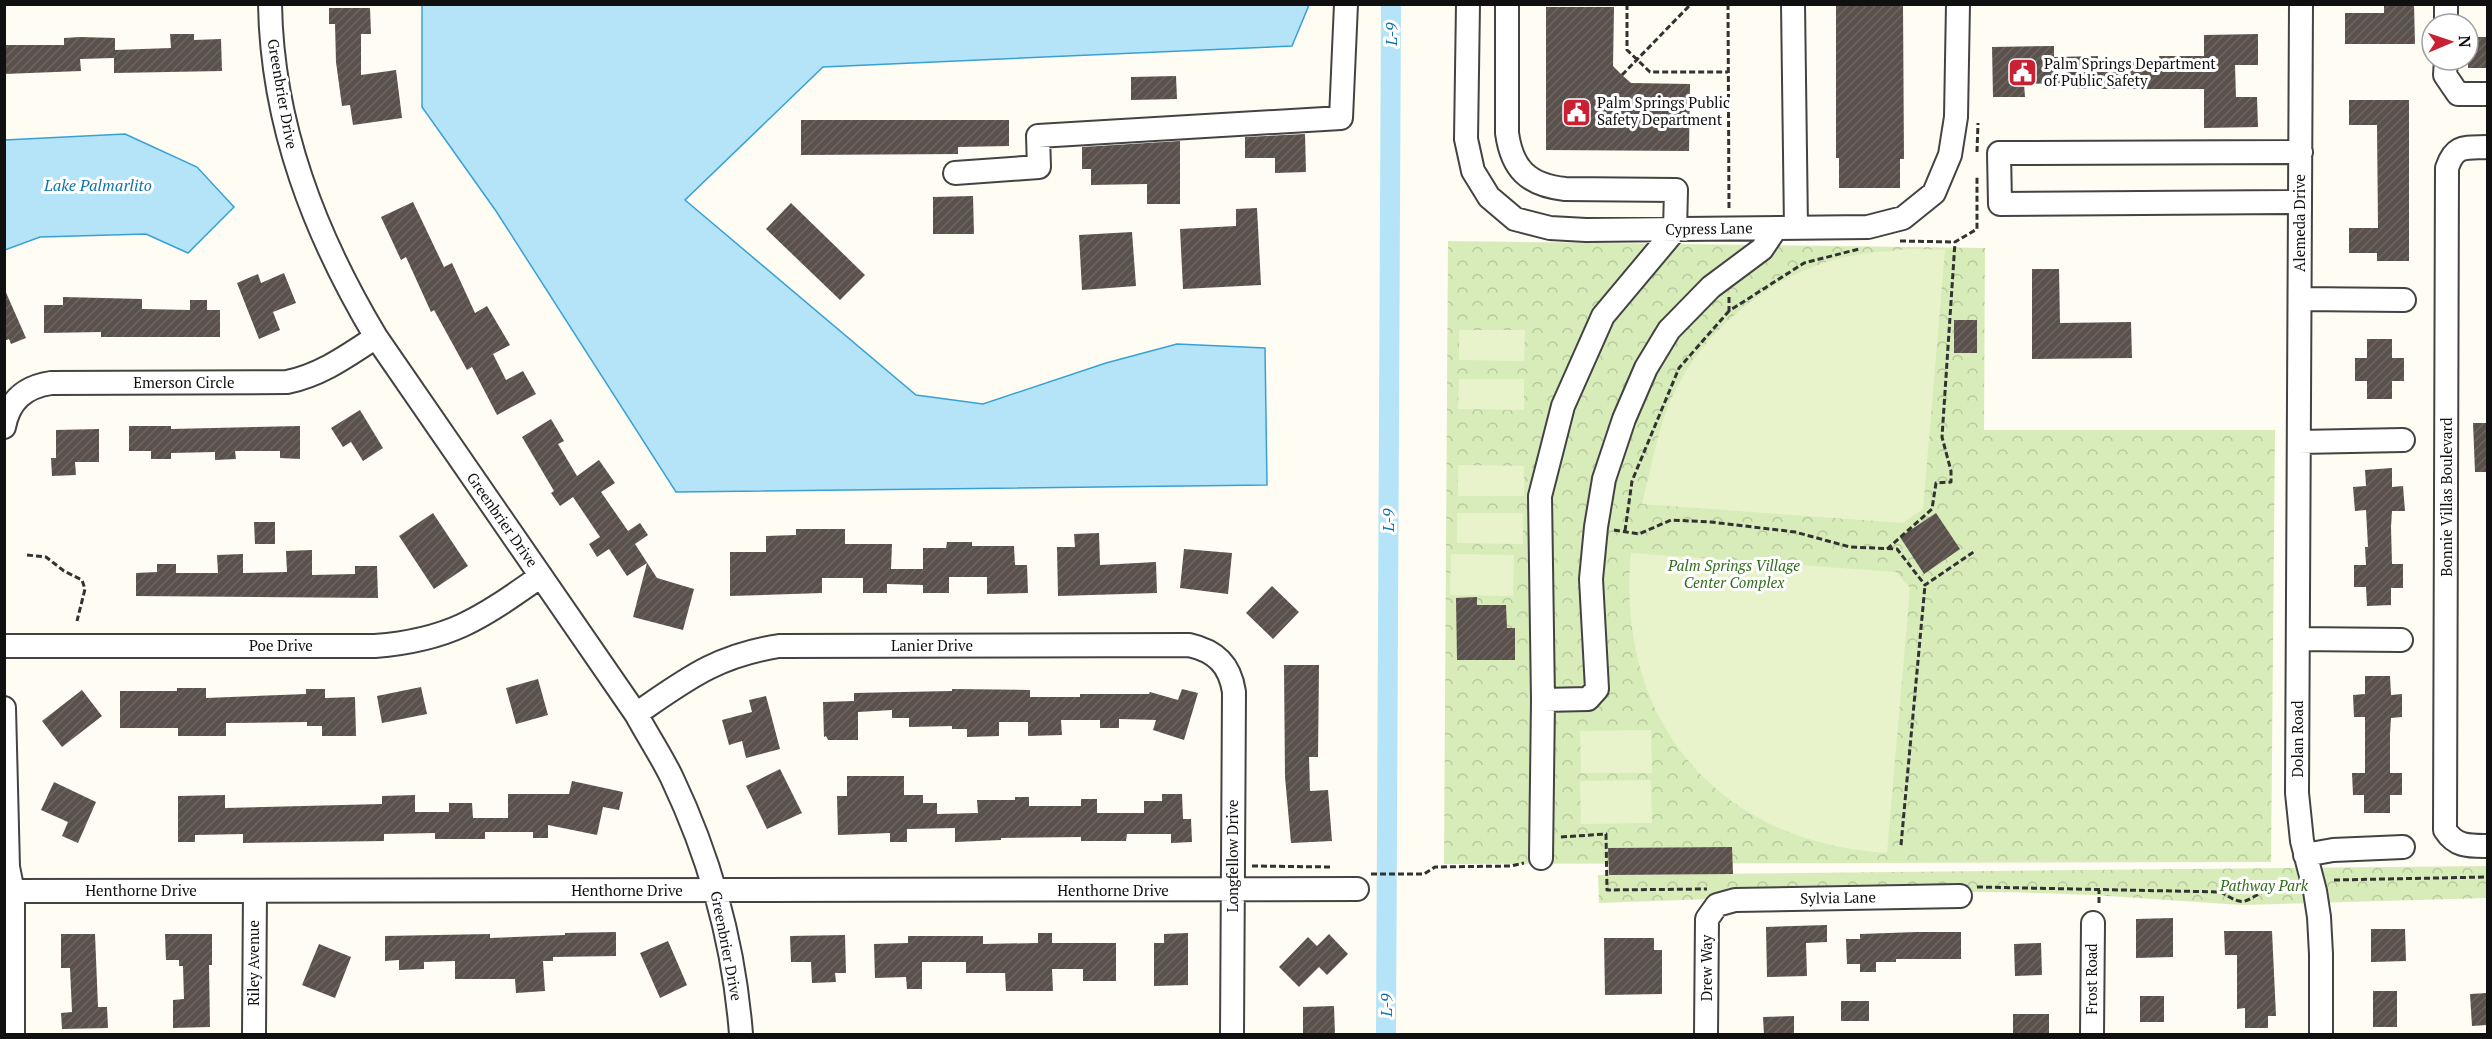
<svg xmlns="http://www.w3.org/2000/svg" width="2492" height="1039" font-family="'PT Serif',serif">
<style>
.park{fill:url(#park-crowns)}
.pitch{fill:#e8f3cc}
.water{fill:#b5e4f9;stroke:#38a1d4;stroke-width:1.5}
.lines{fill:none;stroke-linecap:round;stroke-linejoin:round}
.canal{stroke:#b5e4f9;stroke-width:20}
.building{fill:url(#building-hatch)}
.minor-casing{stroke:#434343;stroke-width:26}
.path{stroke:#323232;stroke-width:3;stroke-dasharray:6 3;stroke-linecap:butt}
.minor{stroke:#fff;stroke-width:22}
.labels{text-anchor:middle;stroke-width:6;stroke-linejoin:round;paint-order:stroke}
.poi-label{font-size:15px;fill:#101010;stroke:#fff;text-anchor:start}
.street-label{font-size:15px;fill:#101010;stroke:#fff}
.park-label{font-size:15px;font-style:italic;fill:#326d1c;stroke:#fff}
.water-label{font-size:16px;font-style:italic;fill:#1172aa;stroke:#fff}
</style>
<defs>
<pattern id="park-crowns" width="20" height="18" patternUnits="userSpaceOnUse" patternTransform="scale(1.5)"><rect width="20" height="18" fill="#d8ecba"/><path d="M2 6a3 3 0 1 1 6 0M12 15a3 3 0 1 1 6 0" fill="none" stroke="#b8c99f"/></pattern>
<pattern id="building-hatch" width="6" height="6" patternUnits="userSpaceOnUse" patternTransform="scale(1.5)"><rect width="6" height="6" fill="#5a504c"/><path d="M-1 1l2-2M0 6l6-6M5 7l2-2" fill="none" stroke="#6d6561"/></pattern>
</defs>
<rect width="100%" height="100%" fill="#fffcf3"/>
<path class="park" d="M1448 241 1985 248 1984 430H2275L2271 862 1444 864Z
M2487 866 2488 898 2242 905 2093 895 2009 892H1900L1599 903 1598 875Z"/>
<path class="pitch" d="M1911 249 1945 250 1923 509 1903 523 1642 504C1650 472 1656 438 1668 407 1693 342 1756 286 1821 264 1850 253 1881 252 1911 249Z
M1459 330H1525L1524 361 1459 360Z
M1459 379H1524V410L1458 409Z
M1458 465 1524 466V496H1458Z
M1457 513H1523V544L1457 543Z
M1631 553 1896 572 1910 588 1887 853C1718 843 1615 721 1631 553Z
M1451 554 1514 555 1513 596 1450 595Z
M1651 730 1652 773H1581L1580 731Z
M1651 780 1652 823 1581 824 1580 781Z"/>
<path class="water" d="M422 5H1309L1292 46 823 67 685 200 916 395 983 404 1106 363 1177 344 1265 348 1267 485 676 492 496 211 422 107Z
M125 134 197 167 234 207 188 253 146 234 40 237 5 250V140Z"/>
<g class="lines">
<path class="canal" d="M1386 1034 1391 4"/>
</g>
<path class="building" d="M1836 4H1903L1904 159H1900V188H1839V158H1836Z
M2384 4H2414L2415 44H2345V13H2384Z
M1546 7H1614L1613 66 1622 75 1631 83 1690 84 1689 151 1546 150Z
M329 8H370L371 34H361V75L396 70 402 118 353 125 350 105 342 106 336 62 335 24H329Z
M170 34H194V40L221 39 222 71 114 73V58L80 59 81 71 4 74V45H64V38L80 37 115 38V50L171 48Z
M2258 34V65H2235L2236 97H2257L2258 127 2204 128V89H2076V83L2024 84 2025 97H1993L1992 47 2054 46V57L2098 56V62L2160 61 2159 56H2204V35Z
M2468 37H2487V68H2468Z
M1176 76 1177 99 1131 100V77Z
M2349 100H2409V261H2377V253H2349V228H2378L2377 125H2349Z
M801 120H1009V146L958 147V154L801 155Z
M1305 134 1306 172 1275 173V158H1245V137Z
M1180 141V204H1147V184L1091 185V169H1082V147Z
M973 196 974 234H933V197Z
M413 202 444 267 452 263 475 313 487 306 510 345 493 354 506 380 523 371 536 394 497 415 472 367 467 370 434 310 431 312 406 257 401 260 381 217Z
M791 203 865 275 840 300 766 229Z
M1257 208 1261 285 1183 289 1180 229 1236 226V209Z
M1132 232 1136 286 1082 290 1079 235Z
M2032 269H2059L2060 323 2131 322 2132 358 2032 359Z
M284 273 296 303 273 312 280 330 259 339 237 283 258 274 261 283Z
M4 288 26 338 11 344 9 339 4 341Z
M63 297 142 299V309L190 310V300H207V310H220V337H101V332L44 333V305H63Z
M1954 320H1977V353H1954Z
M2367 339H2392V358H2404V381H2392V399H2367V381H2355V358H2367Z
M360 410 383 448 363 461 351 442 343 447 331 428Z
M551 419 564 441 558 444 577 476 599 460 615 483 601 492 628 531 640 523 648 535 635 544 657 578 694 589 683 630 633 617 647 563 627 576 609 549 597 557 589 544 600 537 573 497 560 506 551 493 554 491 522 437Z
M2473 423H2487V472H2475Z
M129 426H171V429L300 426V459L280 458V451H235L236 459 215 460V452L171 453V459H151V451H129Z
M99 429V462H75L76 475 52 476 51 458H56V430Z
M2392 468V487L2403 486 2405 511H2392L2391 527 2392 564H2403V588H2391V605L2367 606 2366 587H2354V565H2366L2365 547H2368L2366 510 2355 511 2353 487 2366 486 2365 470Z
M433 513 468 566 434 589 399 536Z
M1936 513 1960 549 1924 574 1900 537Z
M254 522H275V544H255Z
M796 529H845V544H892L891 569H923V548H946L947 542H972V546H1014L1015 565H1027L1028 593 987 594V577H949V593H923V585L887 584V593H863V578H822V593L730 596V552H766V536L796 535Z
M1099 533 1100 565 1156 562 1157 593 1058 596 1057 547H1075L1074 534Z
M1184 549 1232 553 1228 594 1180 588Z
M312 550V575L355 574V566H377L378 598 136 596V573L157 572V564H176V573H218L217 555 243 554V573L287 572 286 551Z
M1272 586 1299 612 1273 639 1246 613Z
M1477 597V605H1506L1507 628H1515V660H1457L1456 598Z
M1284 665H1319L1318 757H1309L1310 791 1328 790 1332 841 1291 843 1285 777Z
M2365 676H2390L2391 695 2402 694V717L2391 718 2390 734V773H2402V795H2390V813H2364V795H2353L2352 773H2365V717H2354L2353 695 2365 694Z
M538 679 548 715 516 724 506 688Z
M421 687 427 714 382 723 377 696Z
M177 688H206V698L306 694V689H325V698L355 697 356 736H322V726H307V722L226 723V736H178V728H120V691H177Z
M952 689 1030 690V697H1080V694H1149L1150 692 1178 700 1182 689 1198 693 1184 740 1153 730 1156 720 1119 719V728H1100V720H1061L1062 735 1028 736V722H999V736L967 737V729H952V726L909 727V718H892V710L858 712V740H828L826 736 824 737 823 702 854 701V693L952 691Z
M82 690 102 716 62 747 42 721Z
M766 696 780 749 746 758 742 741 729 745 722 720 752 712 749 700Z
M780 769 802 813 767 829 746 786Z
M847 776H904V795H923V803H937V814L978 813 977 800H1015V797H1029V806H1081V799H1097V813H1144V801H1162V794H1182L1183 819H1191L1192 842 1171 843V834H1127L1126 841H1081V837L1001 838V840L955 842V828L907 829V842H890V833L838 835 837 796H847Z
M572 781 623 792 619 810 603 807 597 835 548 825V838H533V832H485V839H435V833L384 834V841L243 843V834L195 835V842H178V796L225 795V808L382 804V796L415 795V812H449V803H472L473 818H508V794H569Z
M54 782 96 802 78 843 62 836 68 822 41 810Z
M1732 847 1733 874 1609 875 1608 848Z
M2173 918V957L2136 958V919Z
M1827 925V942L1806 943 1807 976 1767 977 1766 927Z
M2371 929H2405L2406 961 2371 962Z
M2224 931H2272L2276 1016H2268V1028H2245V1008L2237 1009V955H2225Z
M616 932V956L553 957V961H543L545 991 516 993 515 979H455V961L424 962V969L399 970V960L385 961V936L490 934V938L565 935V933Z
M1917 932H1961V959H1896V962H1876V972H1860V964H1847L1846 939H1860V934Z
M1038 933H1052V943H1116V981H1083V969H1052L1053 991H1006L1005 973H966V962H922V989H907L906 977 875 978 874 944 908 943V936H983V944L1038 943Z
M1188 933V985L1154 986V943H1164V934Z
M61 934H95L98 1007H107L108 1028 62 1029 61 1013 72 1012 70 968H61Z
M165 934H212V965H209L210 1027 173 1028V1000L184 999 183 966H179V960H166Z
M1329 934 1348 954 1327 975 1319 967 1299 987 1279 967 1308 937 1317 946Z
M845 935 846 973H835L836 982 812 983 811 962H791L790 936Z
M1604 938H1654V950H1662V994L1605 995Z
M668 941 687 985 660 998 640 953Z
M2041 943 2042 975 2015 976 2014 944Z
M319 944 351 957 335 998 302 985Z
M2373 991H2397V1027H2373Z
M2487 993V1025L2472 1026 2470 994Z
M2140 996H2164V1022H2140Z
M1841 1001H1869V1021H1841Z
M1334 1006 1335 1035H1303V1007Z
M2013 1014H2049V1035H2013Z
M1794 1016V1035H1764L1763 1017Z"/>
<g class="lines">
<defs>
<path id="minor" d="M270 4C272 125 315 235 376 337L636 714C648 736 662 757 672 778 711 860 734 945 741 1034
M1468 4 1466 139 1473 171 1489 197 1515 219 1550 228 1586 230 1868 227 1903 218 1934 193 1950 155 1956 117 1958 4
M1507 4V133C1512 169 1528 185 1565 189L1676 190 1675 230 1603 316 1563 406 1540 496 1543 700 1541 858
M1793 4 1796 228
M2301 4 2297 793 2302 841 2315 891 2319 917 2321 954V1034
M2446 24V4
M2446 60 2445 75 2458 94H2488
M2488 147C2465 148 2455 144 2447 168L2445 830C2456 847 2469 846 2488 846
M955 173 1039 167 1038 136 1341 118 1346 4
M2300 202 2000 204 1999 153 2301 152
M2300 299 2404 300
M4 427C9 401 24 387 51 383L287 382C321 375 347 356 376 337
M2299 442 2403 440
M2298 639 2401 640
M4 646H375C451 640 481 618 541 576
M1543 700 1588 699 1597 689 1591 579 1596 527 1604 479 1624 419 1646 368 1669 330 1711 287 1762 249 1776 228
M4 708 8 867 13 892V1034
M636 714C687 679 716 656 779 646L1189 645C1216 651 1230 665 1234 692L1232 1034
M2305 855 2333 850 2403 847
M4 891 1357 889
M254 1034 255 891
M1706 1034 1707 919 1717 905 1735 900 1960 896
M2092 1034 2093 923"/>
</defs>
<use href="#minor" class="minor-casing"/>
<path class="path" d="M1627 4V50L1650 72H1728
M1728 4 1729 210
M1622 75 1691 4
M1977 152 1978 123
M1900 241 1955 242
M1729 297V311L1804 263 1859 249
M1614 530 1639 534 1671 520 1711 522 1795 532 1850 547 1897 549 1925 585 1975 551
M1625 531 1632 481 1679 368 1729 311
M1887 549 1932 509 1936 483 1951 482V471L1942 437 1955 242 1977 229V177
M27 555 46 557 64 571 82 580 85 589 77 621
M1561 837 1606 834 1607 890 1707 889
M1901 845 1925 585
M1252 866 1333 867
M1371 874H1424L1435 867 1511 866 1524 863
M2334 880 2488 877
M1977 887 2221 892C2246 908 2243 901 2265 891 2274 887 2285 886 2294 884
M2099 903V890"/>
<use href="#minor" class="minor"/>
</g>
<defs>
<symbol id="civic-square" viewBox="-11 -11 22 22"><rect x="-9" y="-9" width="18" height="18" rx="4" fill="#c92033" stroke="#fff"/><path d="M-.6-6.5H3V-4.5H.6V-3L4-1V1h2V6H-6V1h2V-1L-.6-3ZM-1.2 2.5V6h2.4V2.5Z" fill="#fff"/></symbol>
</defs>
<g fill-rule="evenodd">
<use href="#civic-square" x="2006" y="56" width="33" height="33"/>
<use href="#civic-square" x="1560" y="96" width="33" height="33"/>
</g>
<g class="labels">
<g class="poi-label">
<text x="2044" y="69">Palm Springs Department<tspan x="2044" dy="17">of Public Safety</tspan></text>
<text x="1597" y="108">Palm Springs Public<tspan x="1597" dy="17">Safety Department</tspan></text>
</g>
<g class="street-label">
<text transform="translate(282 94) rotate(80)" y="5">Greenbrier Drive</text>
<text transform="translate(2300 223) rotate(-90)" y="5">Alemeda Drive</text>
<text transform="translate(1709 229) rotate(-1)" y="5">Cypress Lane</text>
<text x="184" y="388">Emerson Circle</text>
<text transform="translate(2447 497) rotate(-90)" y="5">Bonnie Villas Boulevard</text>
<text transform="translate(502 520) rotate(55)" y="5">Greenbrier Drive</text>
<text x="281" y="651">Poe Drive</text>
<text x="932" y="651">Lanier Drive</text>
<text transform="translate(2298 739) rotate(-90)" y="5">Dolan Road</text>
<text transform="translate(1233 856) rotate(-90)" y="5">Longfellow Drive</text>
<text x="141" y="896">Henthorne Drive</text>
<text x="627" y="896">Henthorne Drive</text>
<text x="1113" y="896">Henthorne Drive</text>
<text transform="translate(1838 898) rotate(-1)" y="5">Sylvia Lane</text>
<text transform="translate(726 946) rotate(79)" y="5">Greenbrier Drive</text>
<text transform="translate(254 963) rotate(-90)" y="5">Riley Avenue</text>
<text transform="translate(1707 968) rotate(-90)" y="5">Drew Way</text>
<text transform="translate(2092 979) rotate(-90)" y="5">Frost Road</text>
</g>
<g class="park-label">
<text x="1734" y="571">Palm Springs Village<tspan x="1734" dy="17">Center Complex</tspan></text>
<text x="2264" y="891">Pathway Park</text>
</g>
<g class="water-label">
<text transform="translate(1391 34) rotate(-90)" y="6">L-9</text>
<text x="98" y="191">Lake Palmarlito</text>
<text transform="translate(1388 520) rotate(-90)" y="6">L-9</text>
<text transform="translate(1386 1005) rotate(-90)" y="6">L-9</text>
</g>
</g>
<rect width="2492" height="1039" fill="none" stroke="#101010" stroke-width="12"/>
<g transform="translate(2450 42) rotate(88)"><circle r="28" fill="#ffffff" stroke="#9f9f9f" stroke-width="1.5"/>
<path d="M0-4.5L10 22L0 15L-10 22Z" fill="#c92033"/>
<text y="-9" font-size="16" font-weight="bold" text-anchor="middle" fill="#101010">N</text>
</g>
</svg>
